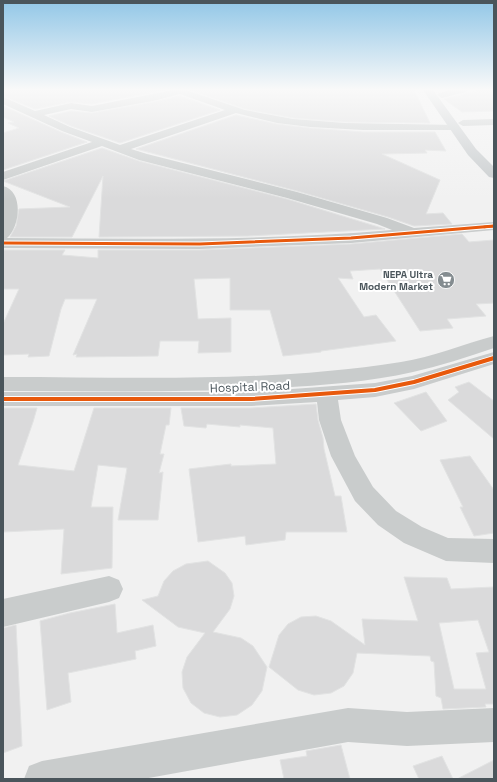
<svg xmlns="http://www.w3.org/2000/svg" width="497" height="782" font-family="'Space Grotesk',sans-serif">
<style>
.building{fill:#dadadb;stroke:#e2e3e3;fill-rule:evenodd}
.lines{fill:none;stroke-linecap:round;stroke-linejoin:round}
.minor{fill:#c9cccc;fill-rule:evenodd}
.major{fill:#c6cacc;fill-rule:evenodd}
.cycleway-far2-casing{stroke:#fff;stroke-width:4}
.cycleway-far1-casing{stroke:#fff;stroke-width:5}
.cycleway-casing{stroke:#fff;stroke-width:6}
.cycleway-far2{stroke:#e8590c;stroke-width:2.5}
.cycleway-far1{stroke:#e8590c;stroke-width:3}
.cycleway{stroke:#e8590c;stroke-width:4}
.labels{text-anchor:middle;stroke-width:4;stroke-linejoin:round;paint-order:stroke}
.far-poi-label{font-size:10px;font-weight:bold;fill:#4a555b;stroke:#fff;text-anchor:end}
.street-label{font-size:12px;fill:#4a555b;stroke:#fff}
</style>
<rect width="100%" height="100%" fill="#f1f1f1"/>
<path class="building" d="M3 90H166L92 104 71 102 35 109 3 96Z
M190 90H414L430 123 345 122 293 118 245 109Z
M481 90H494V111L462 112 444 99Z
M180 96 220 110 120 143 71 126 49 116 71 111 92 113 153 102Z
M3 106 61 132 87 142 3 170V133L19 128 8 123 14 122 3 117Z
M236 115 277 124 310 128 363 132H435L446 151 425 150 427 153 382 154 440 180 426 214 443 213 452 224 414 226 388 217 297 191 136 149Z
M102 148 139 161 287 199 385 229 248 236 99 237 103 176 72 237H10L16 226 19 209 70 207 3 181Z
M462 234 469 242 494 240V303L476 304 486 316 447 319 453 328 420 331 380 269 350 271 353 279 338 278 364 317 376 315 396 341 321 351V352L283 356 270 310H230V278L194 279 198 319 231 318V352L198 353 199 341H160L158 356 76 357 77 354 73 355 97 299H65L61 309 49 356 28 357 29 354 3 355V324L19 289H3V250H65L62 255 98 258V250H200L351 244Z
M469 382 494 401V439L448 400 459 392 455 387Z
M426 392 447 421 421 431 394 403Z
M316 404 318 420 323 438 324 449 335 496H341L347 532H286L285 540 246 545 245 536 198 542 189 469 231 464V466L276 464 273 428 240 425V427L207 424 206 428 184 426 181 408H251Z
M3 408H37L33 422 18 465 74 471 94 408H171L169 425H166L160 454H164L159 473 163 472 158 520H118L127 468 98 465 91 507H113L112 568 61 574 64 529 3 532Z
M470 456 494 490V533L474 536 460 507H463L440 460Z
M208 561 225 573 232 583 234 596 230 609 213 632 241 638 253 646 267 667 262 691 252 705 237 715 220 717 204 713 191 703 183 688 182 672 187 657 205 633 178 627 142 600 158 596 164 581 173 571 186 564Z
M404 577 447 578 451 589 494 587V704H485L486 707 443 709 441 698 436 696 434 662 431 661 430 656 357 653 353 673 344 686 331 693 314 695 298 690 269 667 279 635 288 624 301 617 316 616 331 621 365 645 362 619 418 621ZM478 620 489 652 476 653 486 689H454L439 623Z
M115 604 117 633 153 625 156 646 135 651 136 659 68 673 71 702 47 710 40 621 70 613Z
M16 625 22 746 3 753V628Z
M341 745 350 779H284L280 760 307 756 306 751Z
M442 756 453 779H419L413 766Z
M494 760V779H457Z"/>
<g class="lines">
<path class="minor" d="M173 90H186L245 110 293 119 345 123 457 125 458 127 453 130H363L310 127 277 123 236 113 131 149 147 154 297 192 387 218 414 228 494 222V230L351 243 200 249 3 248V186C24 191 20 227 7 238 136 239 264 241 392 230L377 224 287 198 139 160 102 146 3 180V172L92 142 62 131 3 104V97L35 111 71 103 92 106ZM180 94 225 110 120 145 70 127 44 115 71 109 92 112 153 101Z
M452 90H468L466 92 442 98 437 95 439 93Z
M494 119V125L463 126 458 123 463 120Z
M494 336V348C467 357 440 366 413 372 369 382 323 385 278 388 186 393 95 391 3 391V377C136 377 269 383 401 362 433 357 463 344 494 336Z
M494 352V364L414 389 375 397 338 400 341 420 355 456 373 487 396 511 422 527 448 538 494 539V563L446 561 404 543 378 525 355 501 331 456 319 420 317 402 251 406H3V392H251L375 383 412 376Z
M109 576 119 580 123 589 119 598 109 602 3 627V599Z
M348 708 407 712 494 708V742L407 746 348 742 143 779H24L29 766 42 761Z"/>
<path class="major" d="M423 90H433L476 149 494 167V178L489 177 468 155Z"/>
<defs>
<path id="cycleway-far2" d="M484 227 494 226"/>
<path id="cycleway-far1" d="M3 243 200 244 351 238 494 226"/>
<path id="cycleway" d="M3 399H251L375 390 414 382 494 358"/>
</defs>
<use href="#cycleway-far2" class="cycleway-far2-casing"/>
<use href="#cycleway-far1" class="cycleway-far1-casing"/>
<use href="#cycleway" class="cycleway-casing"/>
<use href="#cycleway-far2" class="cycleway-far2"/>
<use href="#cycleway-far1" class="cycleway-far1"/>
<use href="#cycleway" class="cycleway"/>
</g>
<linearGradient id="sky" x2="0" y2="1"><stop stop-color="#92c7e7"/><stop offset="0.45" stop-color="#f9f9f9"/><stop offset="1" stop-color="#f9f9f9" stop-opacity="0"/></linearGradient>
<rect width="497" height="199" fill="url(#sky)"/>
<defs>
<symbol id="supermarket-disc" viewBox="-11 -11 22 22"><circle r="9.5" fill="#848c90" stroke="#fff"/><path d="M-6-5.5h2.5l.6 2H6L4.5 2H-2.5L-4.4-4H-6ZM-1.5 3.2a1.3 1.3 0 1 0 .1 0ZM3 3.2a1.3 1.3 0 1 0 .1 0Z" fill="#fff"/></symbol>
</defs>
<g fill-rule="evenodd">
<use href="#supermarket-disc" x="436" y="270" width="20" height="20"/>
</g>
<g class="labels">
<g class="far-poi-label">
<text x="433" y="278">NEPA Ultra<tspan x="433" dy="12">Modern Market</tspan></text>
</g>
<g class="street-label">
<text transform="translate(250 387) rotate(-2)" y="4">Hospital Road</text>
</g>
</g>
<rect width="497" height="782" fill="none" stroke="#4a555b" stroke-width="8"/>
</svg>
